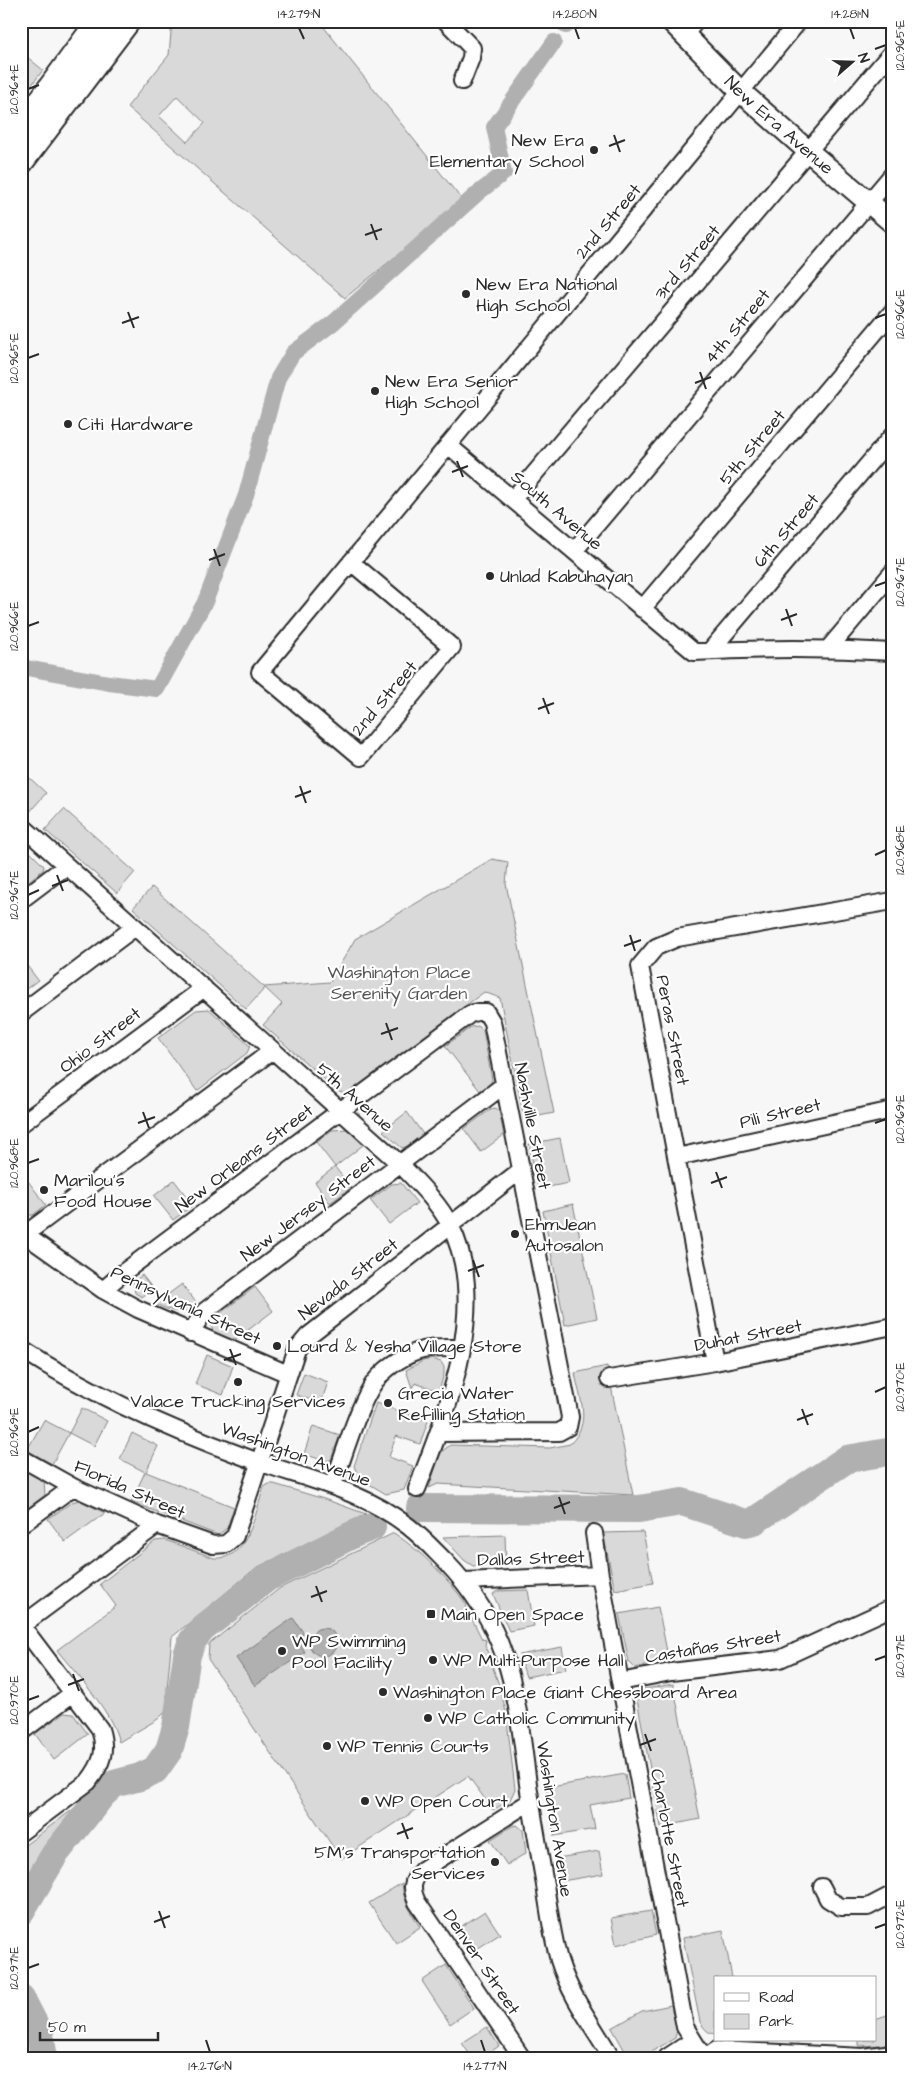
<svg xmlns="http://www.w3.org/2000/svg" width="914" height="2079" font-family="'Architects Daughter',sans-serif">
<style>
.green{fill:#d9d9d9;stroke:#828282;fill-rule:evenodd}
.water{fill:#b0b0b0;stroke:#7b7b7b}
.lines{fill:none;stroke-linecap:round;stroke-linejoin:round}
.canal{stroke:#b0b0b0;stroke-width:16}
.river{stroke:#b0b0b0;stroke-width:28}
.minor-casing{stroke:#2b2b2b;stroke-width:20}
.tertiary-casing{stroke:#2b2b2b;stroke-width:24}
.primary-casing{stroke:#2b2b2b;stroke-width:29}
.minor{stroke:#fff;stroke-width:16}
.tertiary{stroke:#fff;stroke-width:20}
.primary{stroke:#fff;stroke-width:25}
.ticks{fill:none;stroke:#2b2b2b;stroke-width:2}
.poi-dot{fill:#2b2b2b;stroke:#fff;stroke-width:2}
.labels{text-anchor:middle;stroke-width:4.5;stroke-linejoin:round;paint-order:stroke}
.street-label{font-size:18px;fill:#2b2b2b;stroke:#fff}
.poi-label{font-size:18px;fill:#2b2b2b;stroke:#fff;text-anchor:start}
.park-label{font-size:18px;fill:#565656;stroke:#fff}
.neatline{fill:none;stroke:#2b2b2b;stroke-width:2}
.ticks-label{font-size:12px;text-anchor:middle;fill:#2b2b2b}
</style>
<rect width="100%" height="100%" fill="#f7f7f7"/>
<filter id="ink" filterUnits="userSpaceOnUse"><feTurbulence type="fractalNoise" baseFrequency=".02" numOctaves="2"/><feDisplacementMap in="SourceGraphic" scale="10" xChannelSelector="R" yChannelSelector="G"/><feConvolveMatrix kernelMatrix="1 2 1 2 8 2 1 2 1" color-interpolation-filters="sRGB"/></filter>
<g filter="url(#ink)">
<path class="green" d="M172 21H319L463 201 345 298 127 107 169 55ZM177 96 205 123 187 142 159 116Z
M21 52 43 70 21 99Z
M21 770 46 793 28 814 21 808Z
M64 809 135 872 117 893 45 830Z
M22 844 44 866 43 870 21 887Z
M492 859 508 862 506 884 554 1113 524 1119 500 998 484 992 347 1094 339 1092 263 1025 282 1004 265 988 246 1009 133 908 152 887 264 987 330 982 355 939Z
M21 958 38 980 21 993Z
M209 1009 250 1046 247 1053 197 1091 158 1038 196 1010Z
M478 1026 483 1030 492 1080 490 1084 480 1091 445 1046 471 1027Z
M496 1108 499 1111 504 1135 481 1152 464 1129 491 1109Z
M407 1112 423 1134 408 1146 402 1148 383 1131Z
M347 1129 363 1145 335 1167 351 1188 330 1203 315 1182 335 1167 316 1142 332 1130Z
M560 1138 569 1183 538 1189 529 1144Z
M174 1180 193 1205 173 1220 154 1196Z
M28 1181 46 1205 33 1215H22L21 1186Z
M401 1183 417 1203 389 1224 370 1200 392 1184Z
M573 1204 597 1318 565 1325 543 1211Z
M142 1275 153 1289 142 1297 135 1293 133 1282Z
M182 1284 198 1305C181 1317 173 1311 155 1304Z
M255 1287 273 1311 234 1341 213 1332 211 1325 215 1317Z
M207 1355 233 1366 223 1395 195 1384Z
M432 1359 441 1362 444 1367V1374L439 1391 415 1383 412 1388 406 1370 423 1361Z
M607 1366 633 1495 438 1484 429 1488 440 1453 450 1445 550 1448 570 1444C592 1422 580 1401 575 1373Z
M304 1373 328 1382 321 1403 296 1395Z
M376 1403 428 1421 420 1444 396 1436 389 1457 413 1466 404 1490 386 1494 359 1478 354 1466Z
M82 1408 107 1421 94 1446 69 1433 52 1464 27 1450 44 1420 69 1433Z
M313 1426 340 1435 331 1460 325 1461 304 1454Z
M132 1433 158 1446 146 1472 234 1507 227 1528 218 1535 131 1502 145 1472 120 1459Z
M21 1468 44 1480 45 1495 25 1510 21 1504Z
M269 1484H274L324 1499 366 1514 256 1568 172 1637 167 1689V1710L158 1719 119 1742C110 1708 78 1677 57 1650L116 1606 100 1584 155 1541 165 1540 214 1558C249 1561 255 1512 264 1487Z
M79 1500 105 1513 65 1542 48 1519 72 1502Z
M643 1532 653 1583 615 1590 603 1533Z
M394 1533C423 1553 446 1576 467 1605L466 1607 482 1639 486 1640 485 1645 500 1688 506 1712 515 1789 510 1800 493 1810 468 1776 341 1859 208 1659 209 1644 280 1588Z
M505 1535 506 1565 473 1566 464 1560 443 1537Z
M528 1590 534 1626 509 1631 493 1594 497 1591Z
M658 1607 669 1661 635 1668 629 1662 619 1614Z
M562 1647 566 1669 526 1677 519 1655Z
M673 1684 700 1819 661 1827 636 1694 639 1690Z
M64 1713 73 1714 88 1734 54 1760 35 1734Z
M625 1774 629 1798 590 1805 595 1829 554 1836 546 1788Z
M103 1787 38 1857 21 1885V1848Z
M517 1825 523 1830 526 1853 507 1865 490 1840 512 1826Z
M599 1851 603 1874 562 1881 558 1858Z
M402 1883C403 1901 411 1912 420 1927L396 1943 369 1903Z
M485 1911 500 1934 469 1954 454 1931Z
M651 1911 656 1935 616 1945 611 1918Z
M723 1930 732 1978H715V2034C707 2033 704 2028 700 2022L683 1938Z
M446 1965 474 2008 450 2024 422 1981Z
M671 2005 677 2030 675 2038 641 2058H629L612 2028 642 2011Z
M893 2013V2041L881 2045 859 2046V2040H875V2019Z
M487 2027 499 2046 482 2058H472L462 2043Z"/>
<path class="water" d="M293 1618 303 1632 300 1643 305 1652 255 1686 236 1658Z
M309 1642a14 14 0 1 1 28 0a14 14 0 1 1-28 0Z"/>
<g class="lines">
<path class="canal" d="M566 26 571 21
M21 667 109 683 157 689 205 602 246 495 278 378 293 353 333 323 478 193 504 173 494 127 554 42"/>
<path class="river" d="M420 1508 639 1509 682 1502 746 1523 754 1521 847 1459 893 1451
M21 1911 55 1854 102 1795 114 1784 140 1777 155 1770 169 1750 176 1727 187 1655 192 1641 202 1629 267 1578 354 1534 372 1527
M21 1998 40 2035 44 2058"/>
<defs>
<path id="minor" d="M446 21 472 48 471 58 462 81
M684 35 696 21
M448 445 694 652C761 648 826 648 893 652
M513 499 893 51
M574 551 893 174
M351 562 452 647 361 757 260 672 638 216 799 21
M642 609 893 311
M829 648 893 572
M710 651 893 435
M21 825 400 1164C417 1182 438 1202 450 1225 491 1306 447 1411 417 1489
M21 900 66 866
M21 1013 135 927
M21 1124 204 988
M677 1157 893 1110
M21 1232 103 1290 138 1309 288 1374
M24 1235 272 1051
M103 1290 124 1272 470 1014 477 1012H486L492 1022 570 1417 568 1427 559 1432 439 1433
M190 1333 205 1311 504 1085
M21 1349C92 1395 166 1428 245 1457 303 1479 357 1487 408 1526 422 1537 433 1549 445 1561 512 1630 516 1694 528 1784 533 1818 539 1851 545 1885 549 1910 552 1935 559 1960 570 1996 593 2026 612 2058
M715 1362 640 966 656 947 677 938 893 901
M609 1379 715 1362 893 1326
M21 1458 73 1487 157 1525 213 1545 226 1544 235 1536 297 1349 308 1336 521 1170
M333 1485C343 1458 360 1399 377 1379 388 1366 406 1354 423 1350 434 1347 449 1348 461 1348
M21 1525 73 1487
M594 1533 600 1575 685 2027 704 2058
M464 1581 600 1575
M21 1626 157 1525
M620 1682 671 1672 780 1659 893 1607
M21 1732 73 1693
M21 1832 88 1782C102 1764 107 1751 100 1729L22 1626
M822 1887 828 1899 841 1907H868L893 1894
M522 2058 417 1902C411 1889 411 1881 422 1870L531 1801
M666 2058 692 2041
M705 2058 717 2050 863 2057 893 2053"/>
<g id="tertiary">
<path id="s1" d="M671 21 741 92 808 151 893 223"/>
</g>
<path id="primary" d="M21 129 100 21
M21 161 127 21"/>
</defs>
<use href="#minor" class="minor-casing"/>
<use href="#tertiary" class="tertiary-casing"/>
<use href="#primary" class="primary-casing"/>
<use href="#minor" class="minor"/>
<use href="#tertiary" class="tertiary"/>
<use href="#primary" class="primary"/>
</g>
</g>
<path class="ticks" d="M299 28 304 39M575 28 579 39M850 28 854 39M875 49 886 45M28 89 39 85M614 135 620 152M609 146 625 140M371 224 377 240M365 235 382 229M128 312 134 328M875 318 886 314M122 323 139 317M28 358 39 354M700 372 706 389M695 383 711 377M457 461 463 477M452 472 468 466M214 549 220 566M209 560 225 554M875 586 886 582M786 609 792 626M781 620 797 614M28 626 39 622M543 698 549 714M538 709 554 703M300 786 306 803M295 797 311 791M875 855 886 850M57 875 63 891M52 886 68 880M28 895 39 890M630 935 635 951M624 946 641 940M386 1023 392 1040M381 1034 398 1028M143 1112 149 1128M138 1123 155 1117M875 1123 886 1119M28 1163 39 1159M716 1172 722 1188M711 1183 727 1177M473 1260 479 1277M468 1271 484 1265M230 1349 236 1365M224 1360 241 1354M875 1392 886 1387M802 1409 808 1425M797 1420 813 1414M28 1432 39 1427M559 1497 565 1514M554 1508 570 1502M316 1586 322 1602M311 1597 327 1591M875 1660 886 1656M73 1674 79 1691M68 1685 84 1679M28 1700 39 1696M645 1734 651 1751M640 1745 656 1739M402 1823 408 1839M397 1834 413 1828M159 1911 165 1928M154 1922 170 1916M875 1928 886 1924M28 1968 39 1964M206 2040 210 2052M481 2040 485 2052"/>
<g class="poi-dot">
<circle cx="594" cy="150" r="5"/>
<circle cx="466" cy="294" r="5"/>
<circle cx="375" cy="391" r="5"/>
<circle cx="68" cy="424" r="5"/>
<circle cx="490" cy="576" r="5"/>
<circle cx="44" cy="1190" r="5"/>
<circle cx="515" cy="1234" r="5"/>
<circle cx="277" cy="1346" r="5"/>
<circle cx="238" cy="1382" r="5"/>
<circle cx="388" cy="1403" r="5"/>
<rect x="426" y="1609" width="10" height="10" rx="2.5"/>
<circle cx="282" cy="1651" r="5"/>
<circle cx="433" cy="1660" r="5"/>
<circle cx="383" cy="1692" r="5"/>
<circle cx="428" cy="1718" r="5"/>
<circle cx="327" cy="1746" r="5"/>
<circle cx="365" cy="1801" r="5"/>
<circle cx="495" cy="1862" r="5"/>
</g>
<g class="labels">
<g class="street-label">
<text dy="6" stroke="none"><textPath href="#s1" startOffset="150">New Era Avenue</textPath></text>
<text transform="translate(608 221) rotate(-50)" y="6">2nd Street</text>
<text transform="translate(687 262) rotate(-50)" y="6">3rd Street</text>
<text transform="translate(737 326) rotate(-50)" y="6">4th Street</text>
<text transform="translate(752 447) rotate(-50)" y="6">5th Street</text>
<text transform="translate(557 510) rotate(40)" y="6">South Avenue</text>
<text transform="translate(786 530) rotate(-50)" y="6">6th Street</text>
<text transform="translate(384 698) rotate(-50)" y="6">2nd Street</text>
<text transform="translate(673 1030) rotate(79)" y="6">Peras Street</text>
<text transform="translate(100 1040) rotate(-37)" y="6">Ohio Street</text>
<text transform="translate(355 1097) rotate(41)" y="6">5th Avenue</text>
<text transform="translate(780 1113) rotate(-13)" y="6">Pili Street</text>
<text transform="translate(533 1126) rotate(79)" y="6">Nashville Street</text>
<text transform="translate(244 1158) rotate(-37)" y="6">New Orleans Street</text>
<text transform="translate(308 1208) rotate(-37)" y="6">New Jersey Street</text>
<text transform="translate(348 1279) rotate(-38)" y="6">Nevada Street</text>
<text transform="translate(186 1305) rotate(25)" y="6">Pennsylvania Street</text>
<text transform="translate(748 1335) rotate(-11)" y="6">Duhat Street</text>
<text transform="translate(296 1454) rotate(20)" y="6">Washington Avenue</text>
<text transform="translate(130 1489) rotate(24)" y="6">Florida Street</text>
<text transform="translate(531 1558) rotate(-2)" y="6">Dallas Street</text>
<text transform="translate(713 1646) rotate(-9)" y="6">Castañas Street</text>
<text transform="translate(555 1819) rotate(81)" y="6">Washington Avenue</text>
<text transform="translate(670 1838) rotate(79)" y="6">Charlotte Street</text>
<text transform="translate(482 1962) rotate(56)" y="6">Denver Street</text>
</g>
<g class="poi-label">
<text x="584" y="146" text-anchor="end">New Era<tspan x="584" dy="21">Elementary School</tspan></text>
<text x="476" y="290">New Era National<tspan x="476" dy="21">High School</tspan></text>
<text x="385" y="387">New Era Senior<tspan x="385" dy="21">High School</tspan></text>
<text x="78" y="430">Citi Hardware</text>
<text x="500" y="582">Unlad Kabuhayan</text>
<text x="54" y="1186">Marilou's<tspan x="54" dy="21">Food House</tspan></text>
<text x="525" y="1230">EhmJean<tspan x="525" dy="21">Autosalon</tspan></text>
<text x="287" y="1352">Lourd &amp; Yesha Village Store</text>
<text x="398" y="1399">Grecia Water<tspan x="398" dy="21">Refilling Station</tspan></text>
<text x="238" y="1407" text-anchor="middle">Valace Trucking Services</text>
<text x="441" y="1620">Main Open Space</text>
<text x="292" y="1647">WP Swimming<tspan x="292" dy="21">Pool Facility</tspan></text>
<text x="443" y="1666">WP Multi-Purpose Hall</text>
<text x="393" y="1698">Washington Place Giant Chessboard Area</text>
<text x="438" y="1724">WP Catholic Community</text>
<text x="337" y="1752">WP Tennis Courts</text>
<text x="375" y="1807">WP Open Court</text>
<text x="485" y="1858" text-anchor="end">5M's Transportation<tspan x="485" dy="21">Services</tspan></text>
</g>
<g class="park-label">
<text x="399" y="978">Washington Place<tspan x="399" dy="21">Serenity Garden</tspan></text>
</g>
</g>
<rect width="914" height="2079" fill="none" stroke="#fff" stroke-width="55"/>
<rect x="714" y="1976" width="162" height="65" fill="#ffffff" stroke="#aaaaaa"/>
<rect x="724" y="1993" width="25" height="8" fill="#ffffff" stroke="#aaaaaa"/>
<text x="759" y="2002" font-size="15" fill="#2b2b2b">Road</text>
<rect x="724" y="2014" width="25" height="15" fill="#d9d9d9" stroke="#aaaaaa"/>
<text x="759" y="2026" font-size="15" fill="#2b2b2b">Park</text>
<g transform="translate(852 62) rotate(70)" stroke="#ffffff" stroke-width="4" paint-order="stroke">
<path d="M0-4L9 19L0 12L-9 19Z" fill="#2b2b2b"/>
<text y="-8" font-size="14" font-weight="bold" text-anchor="middle" fill="#2b2b2b">N</text>
</g>
<path d="M40 2032v8h118v-8" fill="none" stroke="#2b2b2b" stroke-width="2.5"/>
<text x="48" y="2032" font-size="15" fill="#2b2b2b" stroke="#ffffff" stroke-width="4" paint-order="stroke">50 m</text>
<rect x="28" y="28" width="858" height="2024" class="neatline"/>
<g class="ticks-label">
<text x="299" y="18">14.279°N</text>
<text x="575" y="18">14.280°N</text>
<text x="850" y="18">14.281°N</text>
<text transform="translate(900 45) rotate(-90)" y="4">120.965°E</text>
<text transform="translate(14 89) rotate(-90)" y="4">120.964°E</text>
<text transform="translate(900 314) rotate(-90)" y="4">120.966°E</text>
<text transform="translate(14 358) rotate(-90)" y="4">120.965°E</text>
<text transform="translate(900 582) rotate(-90)" y="4">120.967°E</text>
<text transform="translate(14 626) rotate(-90)" y="4">120.966°E</text>
<text transform="translate(900 850) rotate(-90)" y="4">120.968°E</text>
<text transform="translate(14 895) rotate(-90)" y="4">120.967°E</text>
<text transform="translate(900 1119) rotate(-90)" y="4">120.969°E</text>
<text transform="translate(14 1163) rotate(-90)" y="4">120.968°E</text>
<text transform="translate(900 1387) rotate(-90)" y="4">120.970°E</text>
<text transform="translate(14 1432) rotate(-90)" y="4">120.969°E</text>
<text transform="translate(900 1656) rotate(-90)" y="4">120.971°E</text>
<text transform="translate(14 1700) rotate(-90)" y="4">120.970°E</text>
<text transform="translate(900 1924) rotate(-90)" y="4">120.972°E</text>
<text transform="translate(14 1968) rotate(-90)" y="4">120.971°E</text>
<text x="210" y="2070">14.276°N</text>
<text x="485" y="2070">14.277°N</text>
</g>
</svg>
